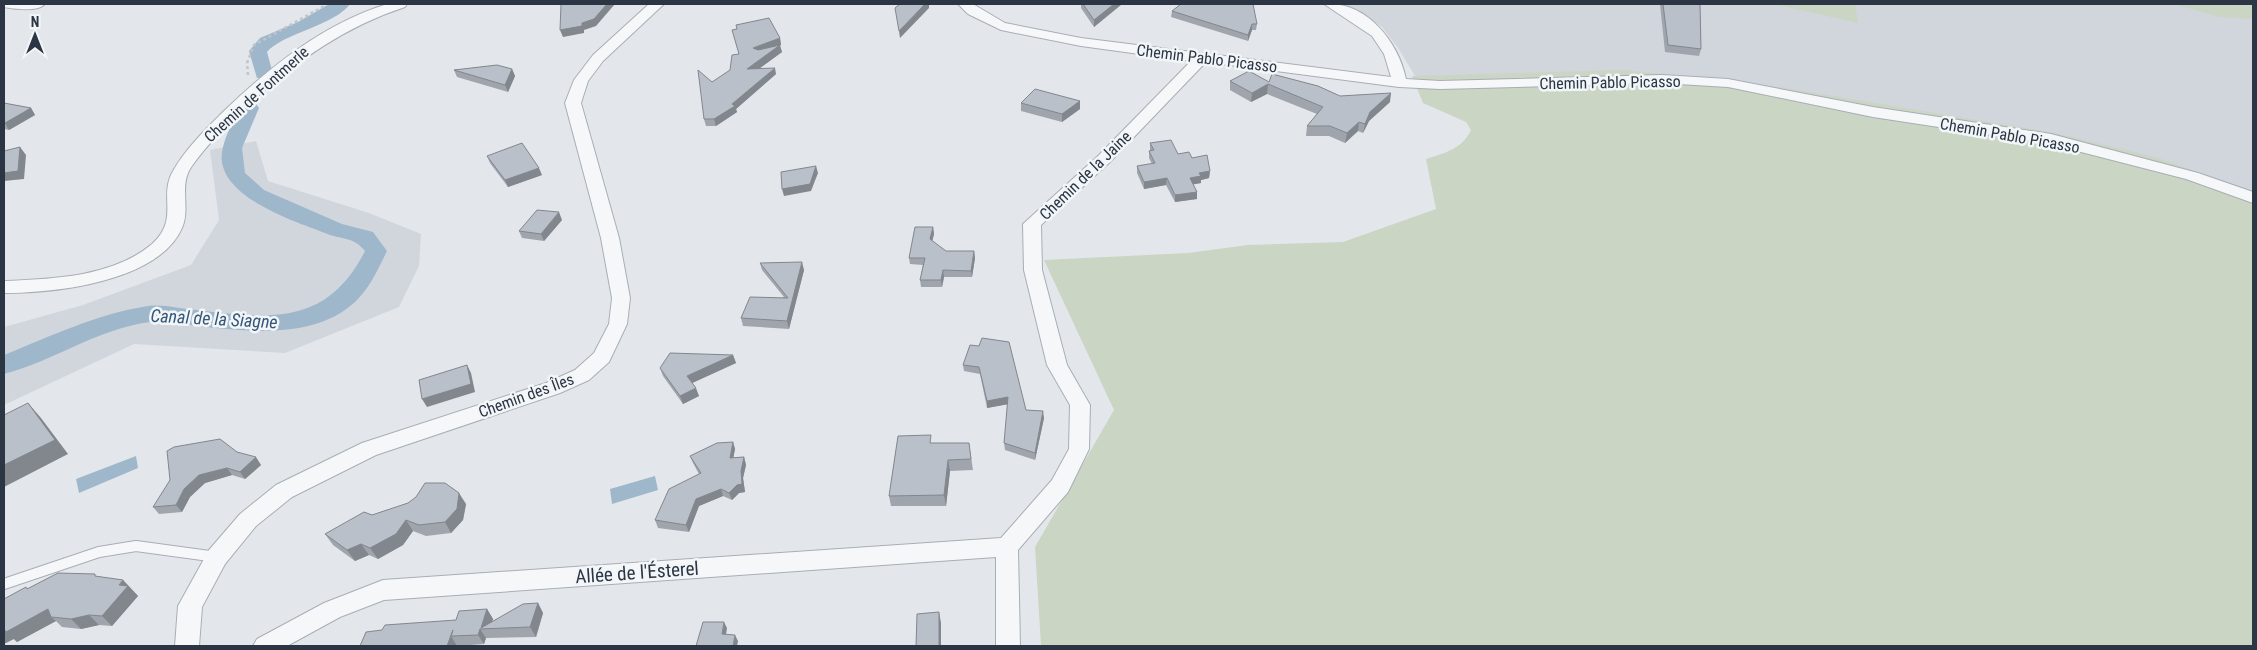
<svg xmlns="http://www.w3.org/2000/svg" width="2257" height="650" font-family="'Roboto Condensed',sans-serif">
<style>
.built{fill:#d1d6dd}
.green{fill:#cad5c4}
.water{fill:#9fb7cb}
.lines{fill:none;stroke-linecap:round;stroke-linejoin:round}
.canal{fill:#9fb7cb;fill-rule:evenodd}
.lane-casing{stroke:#a8aeb6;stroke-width:12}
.street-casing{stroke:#a8aeb6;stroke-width:2}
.path{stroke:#c1c5ca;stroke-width:2.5;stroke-dasharray:3 3;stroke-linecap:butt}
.lane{stroke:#f6f7f9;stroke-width:10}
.street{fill:#f6f7f9;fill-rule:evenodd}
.wall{fill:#a0a5ad}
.shaded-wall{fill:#82868d}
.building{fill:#bac0c9;stroke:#82868d}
.labels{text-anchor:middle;stroke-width:5;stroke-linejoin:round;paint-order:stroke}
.street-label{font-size:16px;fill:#2b3544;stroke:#f3f6f8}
.water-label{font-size:18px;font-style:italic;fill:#355678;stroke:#f3f6f8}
.near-street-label{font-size:19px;fill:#2b3544;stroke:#f3f6f8}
</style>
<rect width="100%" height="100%" fill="#e3e7eb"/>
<path class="built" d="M1344 4H2253V198L1420 84 1398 48 1382 27Z
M256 141 268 181 369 213 421 234 419 266 399 307 285 353 134 344 4 405V327L83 305 191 265 219 220 210 150Z"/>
<path class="green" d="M1774 4H1855L1858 23Z
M2174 4H2253V19L2219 17Z
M1626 70 1786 88 2055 133 2155 157 2253 191V646H1041L1035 547 1114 410 1044 260 1188 253 1248 245 1343 242 1436 209 1426 159C1445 153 1462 149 1471 130L1466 122 1423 103 1412 76Z"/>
<path class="water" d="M136 456 138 468 79 493 76 479Z
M655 476 658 490 612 504 610 489Z"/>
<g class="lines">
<path class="canal" d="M329 4H350C334 26 283 33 267 52L273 74 271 78H257L249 51 260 38 298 22Z
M249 102 256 104 259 108 242 148 245 173 264 190 342 224 373 232 387 251C378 269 370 288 355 302 316 338 254 332 206 327 188 325 168 320 150 322 97 329 54 361 4 374V355C51 336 97 314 148 306 164 304 181 309 197 310 270 319 327 326 365 251 353 236 341 240 325 233 291 220 210 194 223 147 226 134 234 120 239 108L242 104Z"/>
<defs>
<path id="lane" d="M4 584 99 552 136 546 217 557"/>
<path id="street" d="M4 4H45C38 12 14 9 4 7Z
M387 4H407L405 7C344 27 295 62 248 105 228 124 208 143 192 166 178 185 191 208 182 228 158 282 55 293 4 293V281C52 279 113 277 152 244 180 219 158 197 173 171 186 148 206 129 224 111 272 65 324 24 387 4Z
M649 4H664L603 61 588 81 581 103 619 238 630 298 627 324 609 362 589 380 560 393 376 455 292 497 256 526 225 564 202 607 199 646H175L178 606 209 550 240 514 276 485 362 443 546 383 575 370 594 353 609 324 612 298 601 238 565 103 574 80 593 55Z
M958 4H973L1005 23 1081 38 1391 77 1384 54 1372 36 1324 4C1366 1 1398 41 1406 79L1440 81 1662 75 1728 79 1873 107 2051 134 2198 173 2253 192V203L2186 179 2050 144 1873 117 1728 87 1662 83 1440 89 1399 87 1206 62 1110 162 1041 225 1042 270 1067 365 1090 405 1089 449 1068 492 1018 550 1020 646H996V557L384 600 340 617 287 646H253L257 639 324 603 383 580 1001 538 1052 480 1069 449 1070 405 1047 365 1024 270 1023 224 1098 156 1191 61 1081 46 1001 30 968 14Z"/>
</defs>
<use href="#lane" class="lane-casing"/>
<use href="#street" class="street-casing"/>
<path class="path" d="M248 75 247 63 254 45 328 4"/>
<use href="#lane" class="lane"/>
<use href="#street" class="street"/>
</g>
<path class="wall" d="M1081 4H1122L1094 27 1081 8Z
M1660 4H1700L1701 49 1699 56 1665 52Z
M1172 11 1257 24 1256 30H1252L1248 41 1171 17Z
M780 38 781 45 779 46 782 52 759 69 776 74 736 109 737 112 716 126H706L704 119 712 82 730 70 738 54Z
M512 69 515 76 508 92 457 77 454 70Z
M1230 81 1269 82 1340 96 1390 102 1369 121 1363 133 1358 131 1345 143 1329 136H1306L1307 126 1317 114 1267 94 1251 102 1230 90Z
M1080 101V109L1062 122 1021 111V103Z
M4 103 31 108 35 115 9 130 4 129Z
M1150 143 1178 154 1192 158 1210 171 1209 178 1201 180V183L1193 184 1197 192V199L1175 202 1166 185 1144 189 1137 173V166L1152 164 1149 158V151H1150Z
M487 156 542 175 508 187 490 163Z
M562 220 544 241 522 238 519 231Z
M933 227 934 234 932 241 946 251H974L975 258 972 277H944L942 287H921L920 280 923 265 910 264 909 258Z
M760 263 804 270 789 329 743 326 741 318 784 297 762 270Z
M970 345 1026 410 1044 418 1035 460 1005 450 1004 443 1008 404 987 408 980 374 964 371 963 365Z
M733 355 736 363 692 383 699 396 683 404 663 376 660 368Z
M733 442 735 449 733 458 744 457 746 465 743 478 745 492 739 493 732 500 723 496 699 506 689 532 658 528 655 520 699 474 693 463 690 456Z
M932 443H969L973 470 950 471 946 506H891L889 496Z
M237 452 261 465 245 479 232 475 205 483 190 497 182 512 159 514 153 507Z
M466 504 463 520 451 533 426 536 413 531 403 545 378 559 369 555 355 561 333 545 325 534 372 515Z
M97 577 123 580 138 596 112 626 99 625 81 629 62 627 56 621 17 642 14 639 28 589Z
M538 603 543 613 536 637 486 638 484 644 457 646 382 630 456 620 487 609 493 619 492 621Z"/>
<path class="shaded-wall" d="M607 4H615L596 26 584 30V33L563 37 560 30 582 23Z
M925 4H929V8L900 38 899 31Z
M1114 4H1122L1094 27V20Z
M1252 24V30L1248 41V35Z
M780 38 781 45 754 55 753 48Z
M780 45 782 52 749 76 747 69Z
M775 68 776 74 736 109 737 112 716 126 714 119 732 104Z
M512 69 515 76 508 92 505 85Z
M1268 84 1267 94 1251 102 1252 93Z
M1391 93 1390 102 1369 121 1363 133 1365 124 1370 112Z
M1080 101V109L1062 122V114Z
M31 108 35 115 9 130 5 123Z
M1359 122 1358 131 1345 143 1347 133Z
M20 147 26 155 24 179 4 181V173Z
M816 166 818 173 811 191 784 196 782 189Z
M539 168 542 175 508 187 505 180Z
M1210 171 1209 178 1201 180V183L1190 185V178L1199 173Z
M1167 178 1166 185 1144 189V182Z
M1197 192V199L1175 202V195Z
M559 212 562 220 544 241 541 234Z
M933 227 934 234 931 246 930 239Z
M974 251 975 258 972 277 971 271Z
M802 262 804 270 789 329 787 321Z
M943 270 944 277 942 287 941 280Z
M733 355 736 363 690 384 687 376Z
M467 365 471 373 475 392 427 407 422 399Z
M696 388 699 396 683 404 680 396Z
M1008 397 1009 404 987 408V401Z
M28 403 41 418 68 454 4 487V465Z
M1043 411 1044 418 1035 460V453Z
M733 442 735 449 732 465 730 458Z
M256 457 261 465 245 479 240 472Z
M744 457 746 465 743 478 745 492 739 493 732 500 729 493 741 471Z
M948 460 950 471 946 506 944 495Z
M227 468 232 475 205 483 190 497 182 512 176 505 184 489 199 475Z
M721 489 723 496 699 506 689 532 686 525 696 499Z
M459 493 466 504 463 520 451 533 445 522Z
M406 520 413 531 403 545 378 559 370 548Z
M361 544 369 555 355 561 347 550Z
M123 580 138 596 112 626 102 616 119 585Z
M538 603 543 613 536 637 530 627Z
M48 609 51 617 56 621 17 642 14 639 4 644V628Z
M487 609 493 619 490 628H481Z
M939 612 941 623V646H939Z
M89 615 99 625 81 629 71 619Z
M724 622 727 628 725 641 722 634Z
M480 629 486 638 484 644 478 635Z
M453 630 451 636 457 646H447Z
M735 635 738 641 737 646H733Z"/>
<path class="building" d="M561 4H607L594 19 582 23V26L560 30Z
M900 4H925L899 31 895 8Z
M1083 4H1114L1094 20Z
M1181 4H1253L1257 24H1252L1248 35 1172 11Z
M1663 4H1700L1701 49 1668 45Z
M769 18 780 38 753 48 758 50 780 45 747 69 775 68 732 104 735 106 714 119H704L698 70 712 82 730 70 732 55 739 54 732 30 737 29 736 25Z
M497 65 512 69 505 85 454 70Z
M1249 71 1269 82 1272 74 1318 86 1340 96 1391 93 1370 112 1365 124 1359 122 1347 133 1330 126H1307L1323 107 1268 84 1252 93 1230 81Z
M1035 89 1080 101 1062 114 1021 103Z
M4 103 31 108 5 123H4Z
M1171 140 1178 154 1189 152 1192 158 1207 155 1210 171 1199 173 1201 176 1190 178 1197 192 1175 195 1167 178 1144 182 1137 166 1155 163 1149 151 1154 150 1150 143Z
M522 143 539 168 505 180 487 156Z
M20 147 18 171 4 173V151Z
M816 166 810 184 782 189 781 172Z
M537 210 559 212 541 234 519 231Z
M915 227H933L930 239 946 251H974L971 271 943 270 941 280H920L925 258H909Z
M802 262 787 321 741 318 750 297 788 298 760 263Z
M982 338 1009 342 1026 410 1043 411 1035 453 1004 443 1008 397 987 401 979 367 963 365 970 345 979 346Z
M670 353 733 355 687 376 696 388 680 396 660 368Z
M467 365 471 384 422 399 419 380Z
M28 403 55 440 4 465V415Z
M931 435 930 443H969L971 459 948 460 944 495 889 496 898 436Z
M220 439 237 452 256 457 240 472 227 468 199 475 184 489 176 505 153 507 170 480 167 451 174 447Z
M733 442 730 458 744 457 741 471 742 484 737 485 729 493 721 489 696 499 686 525 655 520 669 489 701 473 690 456 717 443Z
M425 483H445L459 493 457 509 445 522 419 525 406 520 396 534 370 548 361 544 347 550 325 534 364 512 372 515 408 503 416 497Z
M58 573 95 574V576L123 580 119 585 128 586 102 616 89 615 71 619 51 617 48 609 6 632 4 629V599L26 587 27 589Z
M538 603 530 627 480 629 478 635 451 636 453 630 447 646H360L366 632 382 630 385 625 456 620 459 611 487 609 481 628 523 604Z
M939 612V646H916L917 614Z
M703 622H724L722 634 735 635 733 646H696Z"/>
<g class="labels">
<g class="street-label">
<text transform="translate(1207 58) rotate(7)" y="6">Chemin Pablo Picasso</text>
<text transform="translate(1610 82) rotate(-1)" y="6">Chemin Pablo Picasso</text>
<text transform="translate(256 94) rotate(-42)" y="6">Chemin de Fontmerle</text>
<text transform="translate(2010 135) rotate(10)" y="6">Chemin Pablo Picasso</text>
<text transform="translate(1085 175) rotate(-44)" y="6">Chemin de la Jaine</text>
<text transform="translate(526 395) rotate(-20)" y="6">Chemin des Îles</text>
</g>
<g class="water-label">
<text transform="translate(214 319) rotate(3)" y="6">Canal de la Siagne</text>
</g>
<g class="near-street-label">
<text transform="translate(637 572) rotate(-4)" y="7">Allée de l'Ésterel</text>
</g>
</g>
<rect width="2257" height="650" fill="none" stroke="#2b3544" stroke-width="10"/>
<g transform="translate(35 35)" stroke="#f3f6f8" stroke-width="4" paint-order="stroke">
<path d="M0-4L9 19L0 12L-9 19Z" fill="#2b3544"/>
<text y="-8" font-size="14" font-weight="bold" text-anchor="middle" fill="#2b3544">N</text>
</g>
</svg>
